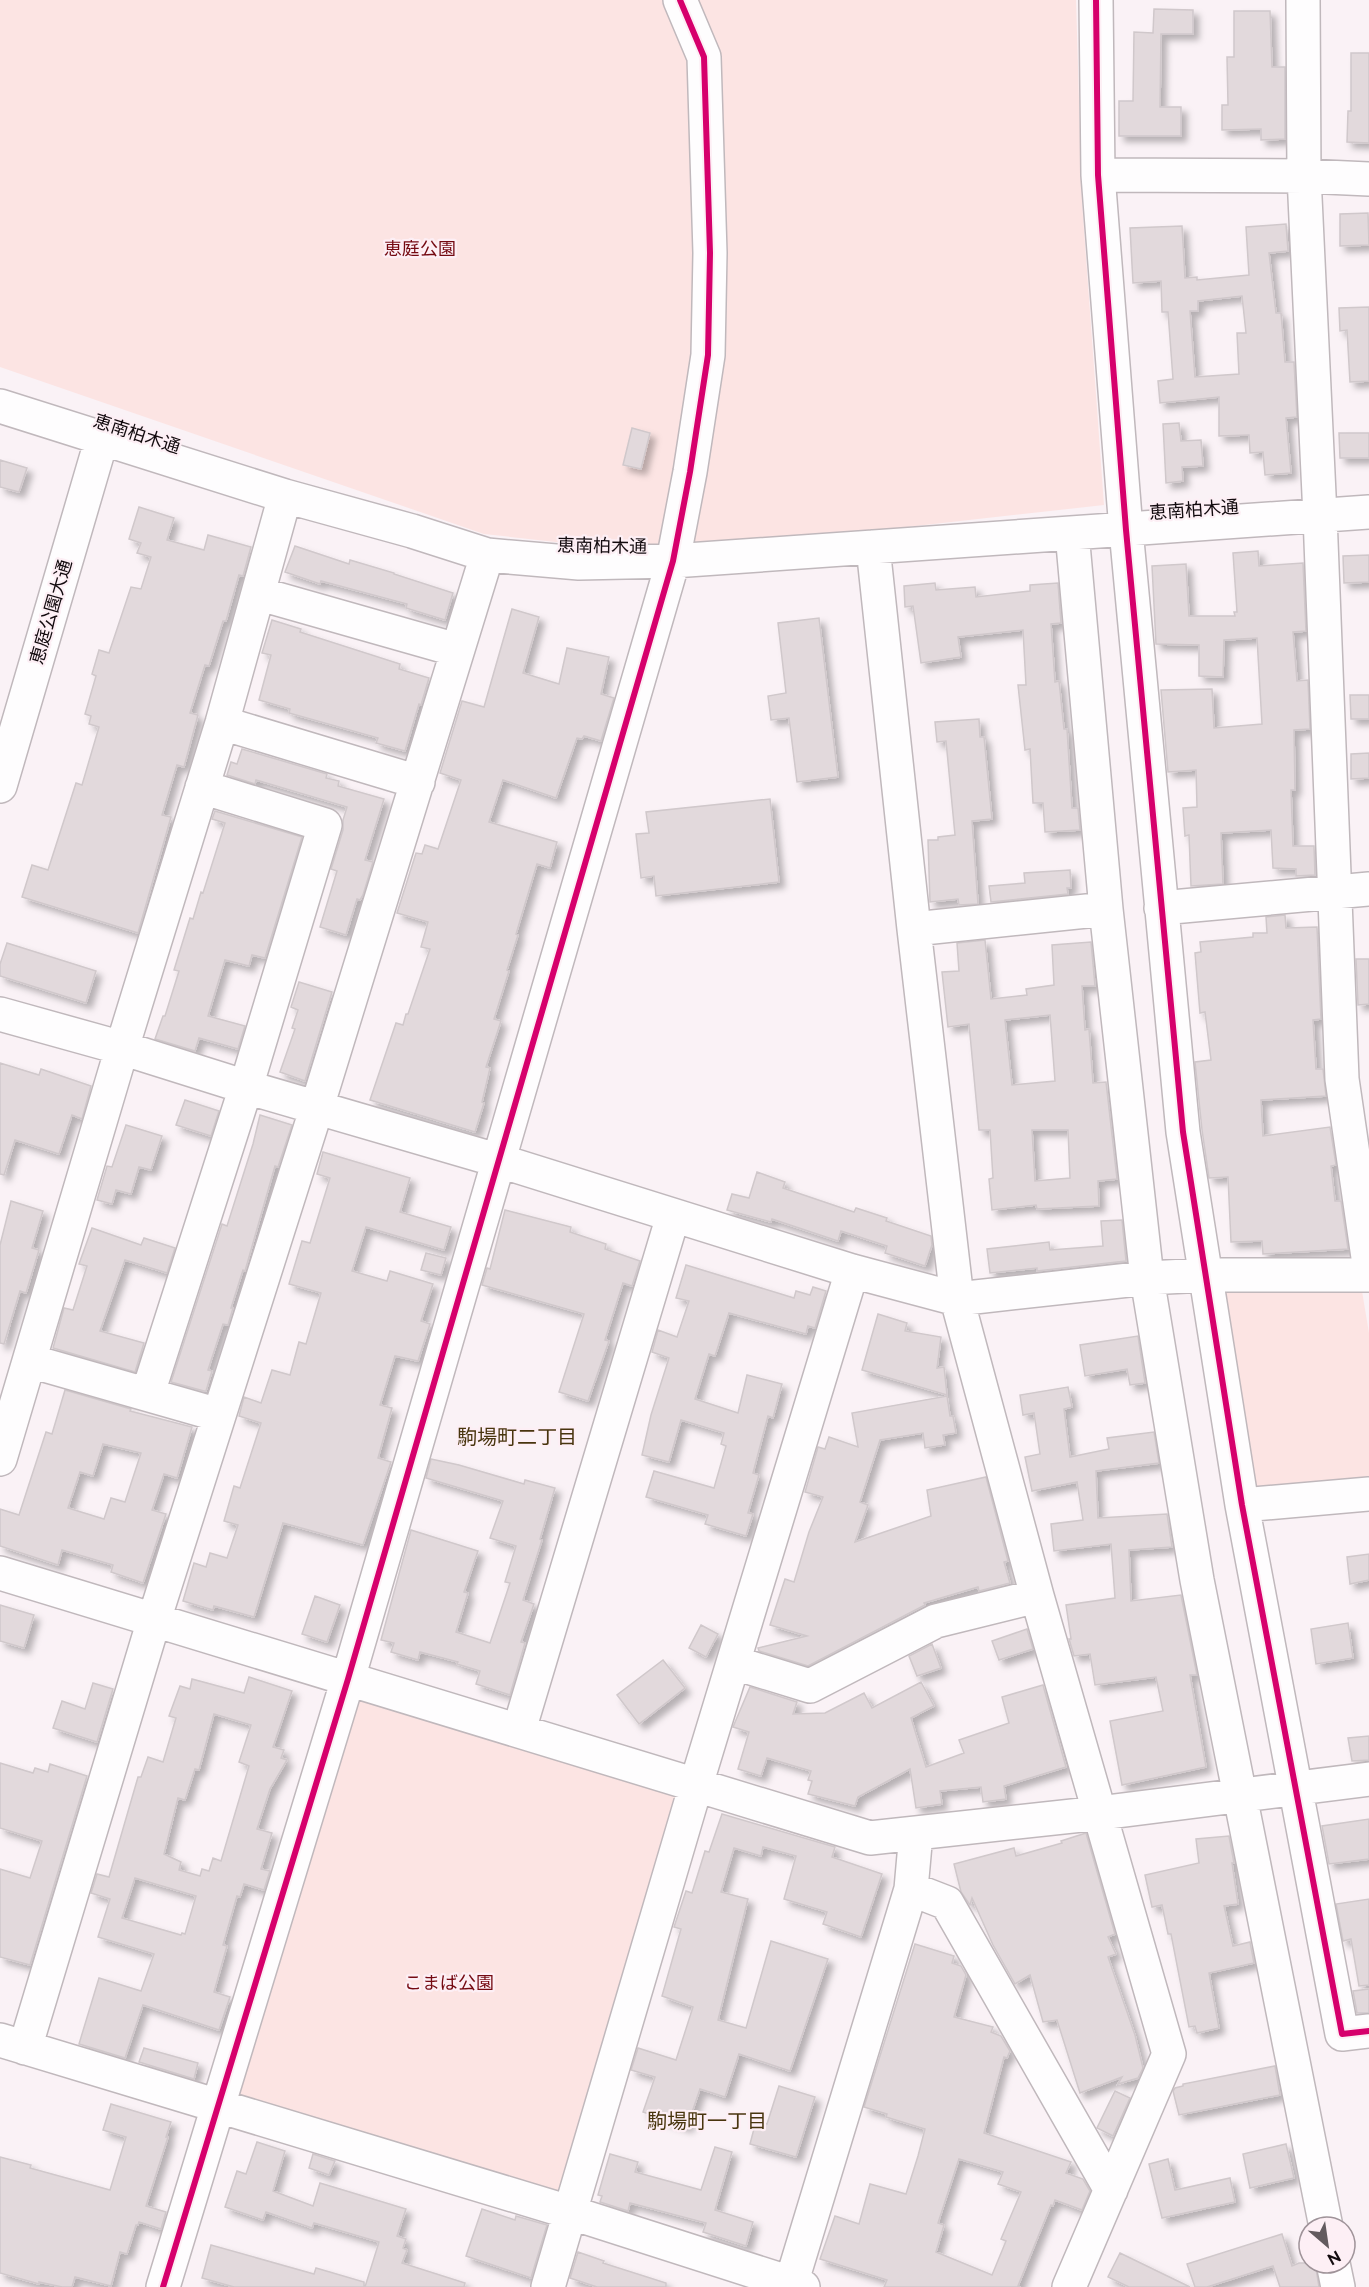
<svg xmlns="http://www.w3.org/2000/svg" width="1369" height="2287" font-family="Raleway,'Noto Sans JP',sans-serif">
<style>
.green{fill:#fce4e3}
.building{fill:#e2d9dc;stroke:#d0c8cb;stroke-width:1.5;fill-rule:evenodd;filter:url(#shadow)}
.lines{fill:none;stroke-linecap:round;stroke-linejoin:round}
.minor-casing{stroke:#c0b8bc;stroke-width:36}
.minor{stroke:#fefdfe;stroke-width:33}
.cycleway-casing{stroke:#fdeff5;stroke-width:10}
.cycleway{stroke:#d6006c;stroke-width:6}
.labels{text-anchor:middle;stroke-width:4.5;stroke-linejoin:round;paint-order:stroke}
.park-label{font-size:18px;fill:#740911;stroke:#fdeff5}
.street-label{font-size:18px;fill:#120a0e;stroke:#fdeff5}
.neighbourhood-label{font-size:20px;fill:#48350e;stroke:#fdeff5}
</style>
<defs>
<filter id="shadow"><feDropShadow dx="5.5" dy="5.5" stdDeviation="3" flood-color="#0004"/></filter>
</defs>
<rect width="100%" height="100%" fill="#faf2f6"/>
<path class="green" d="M0 0H1076L1082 202 1104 505 665 554 484 534 0 367Z
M1354 1285 1362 1291 1369 1333V1483L1252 1492 1217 1292Z
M365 1698 671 1788 682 1800 559 2196 243 2103 237 2092 354 1705Z"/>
<path class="building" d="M1154 9 1193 10V34H1161L1160 107H1181V136H1119V101H1133L1134 32 1153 33Z
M1234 11H1270L1272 67H1285V139L1261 140V129L1222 130V105H1228L1227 57H1234Z
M1351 53H1369V143L1347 142 1348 111H1351Z
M1368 213 1369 245 1340 246V214Z
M1286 224 1288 251 1269 253 1276 313H1281L1285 362H1294L1297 417 1286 418 1291 473 1265 475 1263 452 1250 453 1249 435 1219 436V397L1160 403 1158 381 1173 379 1168 312H1162L1161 281 1133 283 1130 228 1182 226 1185 278 1197 277V280L1249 275 1246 227ZM1242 296 1246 333H1237L1239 374 1195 377 1190 311H1198V301Z
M1369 307V381L1350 382 1347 330 1340 331 1339 308Z
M1179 423 1181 441 1201 440 1203 466 1182 467 1183 481 1166 483 1163 424Z
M632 428 650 433 641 469 623 465Z
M1339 433H1369V458H1340Z
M0 460 27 468 19 492 0 487Z
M139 507 174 518 167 540 204 550 208 535 251 547 243 576 239 575 226 621H223L209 666 205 665 190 713 198 715 184 767 177 765 162 815 171 817 138 933 22 897 32 865 48 870 76 783 82 785 99 727 89 724 91 716 85 714 96 676 92 674 99 650 109 653 131 587 141 589 151 557 137 553 141 543 129 539Z
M295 546 349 564 350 560 394 573V574L453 593 445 620 406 608 407 604 321 581 320 584 285 572Z
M1258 551 1259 566 1303 563 1306 631 1293 632 1297 681 1308 680 1310 729 1294 730 1295 790H1291L1293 846H1314L1315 875 1296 876V869L1273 868 1271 830 1221 833 1223 884 1191 886 1189 835 1185 836 1183 808 1197 807 1196 770 1168 772 1161 690 1212 689 1214 728 1262 724 1257 638 1224 640 1223 677 1199 676V645L1156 644 1152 566 1186 564 1189 616H1235L1234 612H1237L1233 553Z
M1369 555V582L1344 583 1343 556Z
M935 583 936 590 975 587 976 597 1030 591V585L1058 583 1061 623 1051 624 1055 682 1059 681 1064 729H1067L1072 808H1078L1080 830 1045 832 1043 803H1033L1030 749 1025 750 1018 685H1026L1023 630 958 637 961 657 921 663 913 606 905 607 904 586Z
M512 609 539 617 523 673 559 684 567 648 609 657 601 694 614 698 601 741 584 736 582 739 577 738 556 798 503 780 489 822 557 842 550 868 537 864 516 934 518 935 507 970 509 971 494 1019 501 1021 486 1067 490 1068 482 1102 484 1103 475 1132 370 1100 396 1023 403 1025 406 1014H408L430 949 421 947 428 922 397 913 416 853 422 854 425 845 438 849 461 780 440 773 462 701 484 707Z
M819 618 838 777 797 782 789 718 771 720 768 696 786 693 778 623Z
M272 620 301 629 300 632 400 664 399 669 429 678 421 705 419 704 405 751 376 743 378 738 289 713 290 709 259 700 271 655 262 653Z
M1350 695H1369V719H1351Z
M979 719 980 737H984L992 819 972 821 978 904 959 905 958 899 930 902 928 840H938V837L955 835 946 741 937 742 935 722Z
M242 749 327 774 326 778 339 781 338 786 384 799 365 860 373 862 363 895 360 900 357 899 346 935 320 927 337 871 331 869 343 830V820L347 807 256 780 255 784 227 775 231 762 237 764Z
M1369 753V778L1351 779V754Z
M770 799 779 882 656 896 654 876 641 878 636 834 649 833 646 812Z
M215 811 302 837 265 958 252 955 249 966 225 960 208 1016 245 1026 238 1049 199 1038 195 1051 155 1039 163 1016H165L179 971 174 970 190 918 193 919 201 892 203 893 225 823 212 819Z
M1070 870 1071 888H1067L1068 894 991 902 989 886 1025 883 1024 873Z
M1285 915 1286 928 1317 927 1321 1019 1313 1020 1316 1069H1323L1326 1096 1261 1100 1263 1136 1330 1127 1336 1165 1331 1166 1335 1201H1341L1348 1249 1263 1254 1262 1241 1231 1242 1228 1177 1209 1178 1202 1130 1195 1062 1211 1060 1205 1012 1200 1013 1195 953 1201 952 1200 942 1253 937V933H1267L1266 917Z
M985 940 991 999 1027 995 1026 989 1054 985 1052 945 1091 942 1095 986H1082L1085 1030 1089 1029 1093 1083 1106 1082 1117 1179 1098 1181 1099 1206 1037 1209 1036 1205 992 1210 989 1179 993 1178 990 1130H979L969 1024 948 1027 942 972 959 971 957 943ZM1050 1015 1055 1081 1012 1085 1005 1020ZM1032 1130H1068L1070 1178 1035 1181Z
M7 943 96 971 86 1003 0 976V964Z
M1356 959H1369V1004L1358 1005Z
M299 982 332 992 305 1081 280 1072 295 1029 292 1028 298 1010 291 1007Z
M0 1063 39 1075 41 1069 91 1086 82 1119 72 1115 59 1154 15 1140 4 1175 0 1174Z
M185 1100 219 1111 211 1136 176 1125Z
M260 1115 292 1125 278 1167 275 1166 245 1271 243 1270 231 1308H233L228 1325 223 1324 208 1370 212 1371 206 1391H204L171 1382 222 1224 227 1226 253 1144Z
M126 1125 162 1136 151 1170 139 1167 131 1194 116 1190 112 1204 97 1200 107 1166 112 1167Z
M323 1152 410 1178 400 1212 451 1227 444 1250 366 1227 352 1271 387 1281 390 1271 433 1284 421 1321 430 1324 418 1361 395 1356 380 1405 392 1408 378 1458 391 1462 363 1545 283 1523 254 1617 214 1606 213 1610 183 1601 194 1563 206 1567 210 1553 227 1558 238 1525 224 1521 234 1486 240 1488 261 1423 239 1416 244 1397 261 1403 272 1370 290 1375 299 1342 306 1344 321 1293 289 1284 302 1241 310 1243 330 1178 317 1174Z
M757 1172 785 1182 783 1188 854 1212 856 1208 887 1218 886 1221 931 1236 932 1245 925 1266 885 1253 887 1246 841 1231 838 1241 772 1219 771 1222 727 1210 732 1194 749 1198Z
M11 1201 43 1211 32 1248 39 1250 26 1293 20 1291 4 1344 0 1343V1245Z
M505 1210 571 1227 570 1232 606 1244 605 1249 640 1261 632 1286 623 1283 605 1340 609 1341 588 1401 559 1392 584 1314 482 1285 487 1268 490 1269Z
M1122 1220 1126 1261 1037 1271V1268L990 1273 987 1249 1049 1242 1050 1250 1103 1246 1101 1221Z
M92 1228 141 1245 144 1238 175 1248 167 1273 125 1260 100 1331 144 1343 135 1372 53 1348 64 1308 73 1310 87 1266 79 1264Z
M426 1253 446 1258 441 1275 421 1270Z
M686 1265 794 1298 796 1291 810 1295 813 1287 826 1291 815 1328 808 1326 806 1334 729 1313 715 1356 709 1354 695 1399 738 1413 747 1375 782 1384 773 1418 768 1416 753 1473 759 1475 748 1513 753 1514 746 1536 705 1524 708 1515 646 1497 654 1471 714 1488 726 1446 721 1444 724 1433 681 1420 669 1462 642 1455 651 1415 669 1358 652 1352 658 1330 677 1337 689 1301 676 1298Z
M878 1314 907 1323 905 1331 941 1337 937 1368 944 1367 947 1395 862 1370Z
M1138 1336 1145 1383 1130 1385 1127 1369 1085 1376 1080 1345Z
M1068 1387 1072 1407 1064 1409 1070 1457 1109 1449 1107 1438 1154 1432 1159 1463 1096 1471 1098 1518 1167 1514 1172 1547 1129 1550 1131 1601 1181 1595 1197 1675H1190L1206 1767 1122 1785 1110 1721 1163 1711 1156 1677 1095 1685 1090 1654 1074 1656 1069 1639H1071L1066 1605 1115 1598 1111 1544 1054 1551 1051 1524 1083 1520 1077 1482 1032 1491 1025 1457 1040 1454 1034 1413 1023 1415 1020 1395Z
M65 1390 131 1409 130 1411 192 1427 177 1478 164 1474 152 1510 166 1514 143 1583 111 1572 113 1565 62 1550 58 1565 0 1546V1509L19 1515 46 1432 52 1434ZM103 1444 141 1453 125 1502 111 1498 104 1519 68 1508 80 1472 93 1476Z
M947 1396 950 1416H953L956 1433 943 1435 945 1445 925 1448 923 1433 880 1440 860 1502 868 1505 855 1542 931 1516 927 1490 986 1477 1008 1561 1004 1562 1010 1583 979 1591 978 1587 924 1603 925 1605 808 1666 759 1651 758 1648 807 1636 770 1625 785 1579 794 1582 809 1532 823 1497 805 1492 818 1447 825 1449 829 1437 858 1447 852 1413Z
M431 1459 459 1465 524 1484 525 1480 555 1488 540 1539 542 1540 523 1600 534 1604 521 1642 525 1643 510 1695 476 1684 480 1671 457 1664 458 1662 420 1652 418 1660 391 1652 394 1643 381 1640 411 1530 478 1551 464 1592 468 1593 456 1632 490 1643 510 1583 505 1582 516 1546 490 1538 503 1501 426 1478Z
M1369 1554V1580L1350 1584 1347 1557Z
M315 1596 340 1605 327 1642 302 1634Z
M0 1605 34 1615 24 1648 0 1641Z
M1348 1623 1353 1658 1316 1664 1311 1629Z
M701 1625 718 1634 706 1657 689 1648Z
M1027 1629 1033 1649 999 1660 992 1641Z
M932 1644 941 1668 917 1676 909 1656Z
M663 1660 685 1688 639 1724 617 1695Z
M249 1677 292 1691 273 1747 284 1750 281 1758 287 1760 270 1789 257 1829 272 1833 261 1869 270 1871 264 1890 244 1884 240 1897 237 1896 223 1945 227 1946 214 1992 230 1997 219 2030 143 2005 125 2058 79 2044 99 1978 141 1991 154 1954 98 1937 110 1899 91 1893 97 1874 109 1877 138 1777H141L148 1757 163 1762 176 1718 169 1716 180 1686 190 1689 192 1679 244 1693ZM214 1714 251 1725 239 1762 249 1766 221 1861 213 1858 209 1871 202 1869 200 1876 179 1870 181 1862 164 1854 178 1798 185 1800 195 1769 199 1770ZM135 1878 196 1896 185 1934 182 1933 181 1935 122 1918Z
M921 1682 934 1706 911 1718 926 1767 964 1753 959 1740 1009 1723 1002 1697 1043 1685 1066 1767 1004 1786 1006 1799 983 1802 981 1787 940 1791 942 1804 916 1808 910 1769 858 1797 855 1806 808 1794 812 1781 808 1780 811 1771 767 1758 761 1776 738 1769 749 1732 733 1727 750 1687 797 1702 793 1714 825 1713 864 1693 872 1708Z
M93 1683 113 1689 97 1742 53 1728 62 1701 85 1709Z
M1369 1736V1760L1352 1761 1348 1738Z
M0 1763 33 1773 35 1768 48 1772 50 1764 87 1776 30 1965 0 1957V1869L30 1878 42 1841 0 1828Z
M722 1814 835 1847 832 1857 882 1874 861 1937 823 1924 827 1912 784 1899 796 1856 763 1847 761 1856 734 1848 721 1892 748 1899 718 2020 746 2028 771 1941 828 1959 790 2071 739 2054 725 2097 700 2089 687 2127 643 2112 655 2077 631 2070 638 2048 676 2060 693 2007 662 1996 681 1929 674 1927 686 1891 692 1893 705 1851 709 1852Z
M1369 1819V1859L1329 1864 1322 1826Z
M1086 1833 1115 1934 1108 1937 1116 1954 1108 1957 1135 2035 1143 2068 1138 2078 1118 2084 1122 2077 1080 2093 1057 2020 1043 2022 1030 1975 1015 1984 993 1945 972 1898 970 1905 961 1892 954 1864 1014 1848 1016 1856 1062 1843 1061 1841Z
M1229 1836 1234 1863H1232L1238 1904 1224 1906 1233 1946 1250 1942 1254 1963 1209 1973 1219 2028 1197 2033 1195 2026 1189 2027 1171 1934H1168L1162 1905 1152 1907 1145 1875 1199 1863 1196 1839Z
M1369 1899V1985L1359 1986 1351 1939 1343 1941 1336 1904Z
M915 1944 954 1956 952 1963 961 1966 966 1975 954 2017 993 2027 991 2032 1001 2036 1010 2051 1007 2058 1004 2057 984 2133 1071 2162 1066 2173 1083 2179 1090 2191 1082 2210 1055 2200 1053 2206 1051 2205 1018 2286 1020 2287H884L887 2280 820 2259 835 2216 859 2224 870 2184 906 2194 918 2156 925 2129 886 2117 887 2114 864 2107ZM959 2159 1003 2172 998 2184 1021 2192 1001 2239 1006 2241 992 2275 936 2252 944 2225 938 2223Z
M1369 1989V2013H1357L1353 1991Z
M144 2048 198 2063 194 2079 139 2062Z
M1275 2066 1280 2095 1179 2115 1173 2091 1175 2088 1183 2086V2084Z
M779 2086 815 2097 796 2157 750 2144 756 2121 767 2124Z
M1115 2091 1130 2098 1113 2136 1097 2128Z
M111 2104 171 2122 166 2137H168L146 2206 166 2212 161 2229 139 2222 138 2225H136L127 2254 120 2252 111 2286 75 2277 72 2287H62L39 2282V2284L0 2273V2157L31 2165 30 2168 110 2190 126 2137 103 2130Z
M257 2142 285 2151 273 2191 313 2206 320 2183 406 2209 397 2236 406 2239 403 2248 407 2250 402 2263 465 2283 464 2287H365L379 2242 314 2223 312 2228 266 2212 263 2220 225 2207 237 2171 246 2174Z
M1286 2144 1294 2178 1250 2188 1243 2154Z
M715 2147 732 2152 715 2210 753 2222 746 2246 703 2232 706 2223 630 2203 628 2211 600 2202 602 2196 598 2195 610 2154 638 2162 635 2172 701 2190Z
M313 2154 335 2161 329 2175 309 2168Z
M1168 2159 1175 2190 1230 2178 1235 2202 1162 2218 1149 2164Z
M482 2209 515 2220 516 2216 547 2225 531 2278 466 2256Z
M1282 2234 1292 2266 1299 2263H1315L1319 2287H1280L1273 2266 1207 2287H1195L1187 2264Z
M211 2245 314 2274 316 2268 364 2282V2287H234L202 2278Z
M578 2252 604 2261 603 2263 666 2283V2287H597L570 2278Z
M1120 2253 1190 2287H1129L1108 2277Z"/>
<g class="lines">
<defs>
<path id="minor" d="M1096 0 1098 175 1126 530 1183 1132 1242 1505 1342 2034 1369 2031
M1303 0 1304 176 1320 516 1342 1079 1369 1264
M1098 175 1304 176 1369 179
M0 406 285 496 412 531 487 555 579 563 673 561 1369 512
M1072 533 1106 909 1147 1278 1197 1580 1326 2227
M873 547 914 929 957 1299 1037 1596 1169 2054 1069 2287
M260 594 457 650
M222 723 418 782
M0 786 102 438
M1161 908 1369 889
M914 929 1106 909
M0 1014 122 1048 246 1087 500 1161 852 1271 957 1299 1147 1278 1206 1275H1369
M30 1361 219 1415
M148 1393 246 1087 325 825 202 787
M0 1459 122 1048 222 723 285 496
M1242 1505 1369 1494
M0 1573 870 1838 1100 1813 1369 1779
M735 1663 810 1686 936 1621 1037 1596
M519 1730 673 1216
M911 1889 947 1903 1111 2190
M0 2040 569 2212 803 2287
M25 2048 154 1620 317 1107 487 555
M1333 2263 1338 2287
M791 2284 911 1889 916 1833
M163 2287 348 1679 673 561 690 472 708 355 710 253 704 57 680 0
M548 2287 696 1785 852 1271"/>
</defs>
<use href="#minor" class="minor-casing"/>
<use href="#minor" class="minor"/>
<defs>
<path id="cycleway" d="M1096 0 1098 175 1126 530 1183 1132 1242 1505 1342 2034 1369 2031
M163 2287 348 1679 673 561 690 472 708 355 710 253 704 57 680 0"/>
</defs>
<use href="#cycleway" class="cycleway-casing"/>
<use href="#cycleway" class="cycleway"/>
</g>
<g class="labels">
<g class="park-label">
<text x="420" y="255">恵庭公園</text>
<text x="449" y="1989">こまば公園</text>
</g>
<g class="street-label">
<text transform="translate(137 434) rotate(18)" y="6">恵南柏木通</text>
<text transform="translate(1194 510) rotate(-4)" y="6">恵南柏木通</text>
<text transform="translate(602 546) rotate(1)" y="6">恵南柏木通</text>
<text transform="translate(51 612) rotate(-74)" y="6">恵庭公園大通</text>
</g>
<g class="neighbourhood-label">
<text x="517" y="1444">駒場町二丁目</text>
<text x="707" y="2128">駒場町一丁目</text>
</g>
</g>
<g transform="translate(1327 2245) rotate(151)"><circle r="28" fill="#fdeff5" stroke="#9f9399" stroke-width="1.5"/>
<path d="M0-4.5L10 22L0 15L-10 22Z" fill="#635b5f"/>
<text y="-9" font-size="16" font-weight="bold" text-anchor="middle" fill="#120a0e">N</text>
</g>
</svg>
